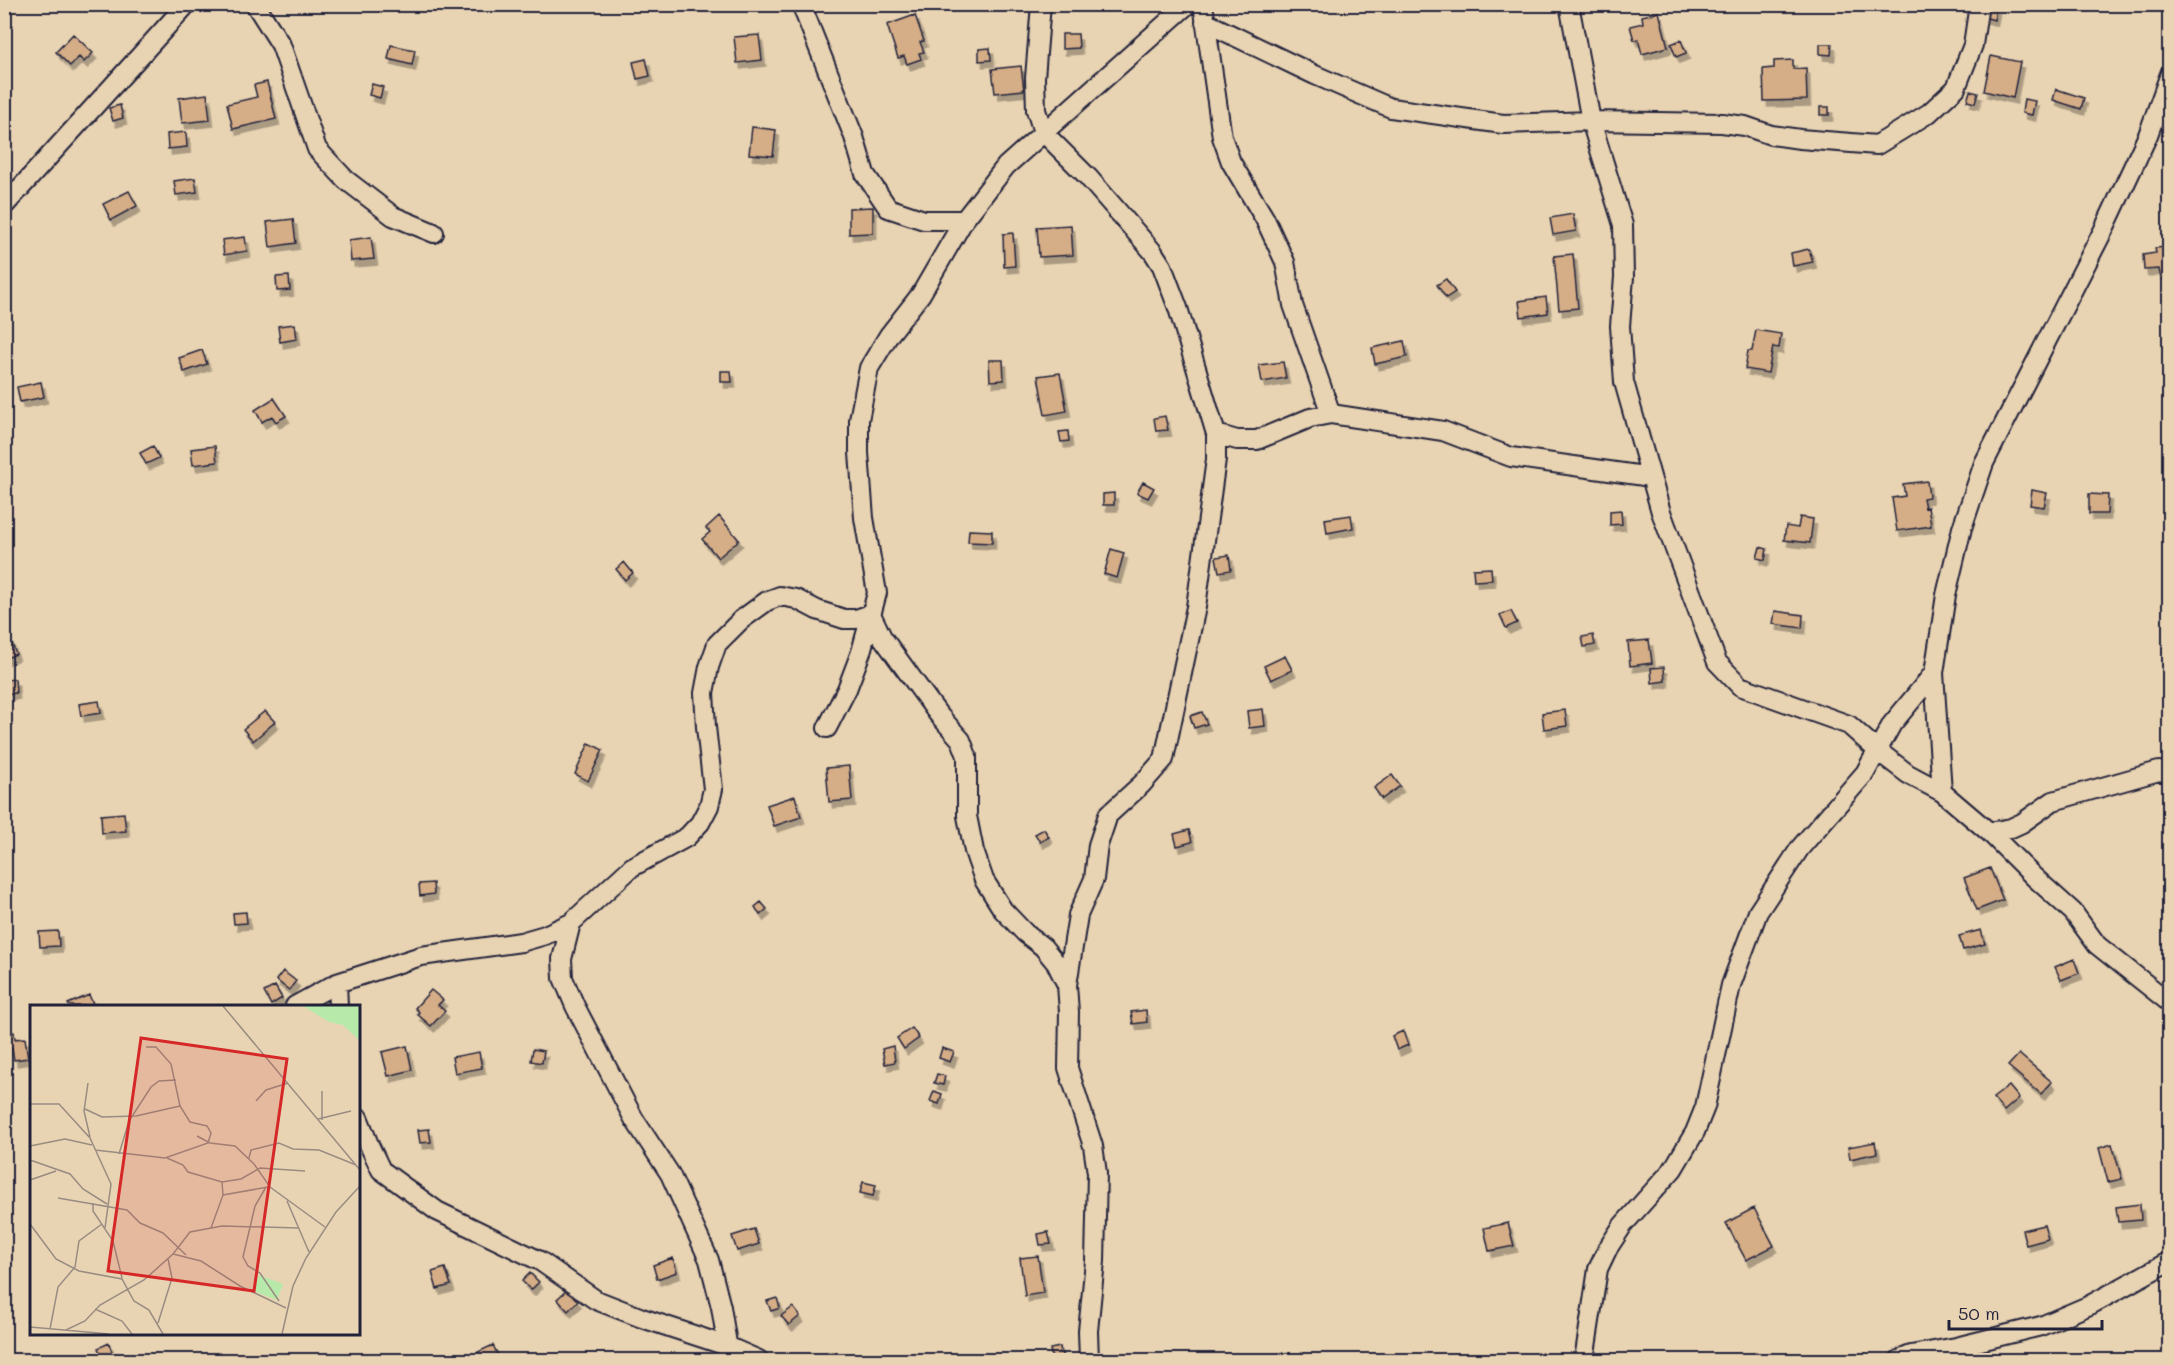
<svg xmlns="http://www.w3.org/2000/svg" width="2174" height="1365" font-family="Mali,sans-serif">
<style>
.building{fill:#d5ad86;stroke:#22223b;stroke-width:1.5;filter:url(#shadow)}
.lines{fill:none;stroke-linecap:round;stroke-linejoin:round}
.minor-casing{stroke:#22223b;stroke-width:22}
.minor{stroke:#e8d3b2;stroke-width:18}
.inset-road{fill:none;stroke:#998c82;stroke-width:1.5}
.view{fill:#d62828;fill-opacity:0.15;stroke:#d62828;stroke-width:3}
.inset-edge{fill:none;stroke:#22223b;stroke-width:3}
</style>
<defs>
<filter id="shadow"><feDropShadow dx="3.5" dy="6" stdDeviation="0" flood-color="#0004"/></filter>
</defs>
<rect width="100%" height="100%" fill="#e8d3b2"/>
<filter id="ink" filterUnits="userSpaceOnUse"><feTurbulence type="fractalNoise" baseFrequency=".0167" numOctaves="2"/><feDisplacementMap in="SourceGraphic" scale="12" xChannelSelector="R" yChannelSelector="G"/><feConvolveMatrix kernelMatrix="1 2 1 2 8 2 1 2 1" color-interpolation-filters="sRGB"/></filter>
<g filter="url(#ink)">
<path class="building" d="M1987 6 1996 8 1994 20 1984 17Z
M1659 12 1668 47 1642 54 1638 39 1634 40 1630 26 1643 23 1642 16Z
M915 15 924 41 920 42 924 52 919 53 921 59 907 64 904 56 898 58 887 25Z
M73 34 93 53 84 62 79 57 70 66 56 52Z
M1062 34H1078L1079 48 1062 49Z
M759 35 762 60 737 63 734 37Z
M1681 40 1686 53 1676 57 1671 44Z
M1820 44H1832L1831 55 1820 54Z
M391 45 415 50 412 65 388 59Z
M990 48 991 60 979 61V49Z
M1991 56 2020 62 2013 98 1984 91Z
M646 59 650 76 637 79 633 62Z
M1793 60V69L1806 68 1807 100 1764 101 1763 69 1774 68V61Z
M1021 66 1024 90 995 93 992 69Z
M267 82 276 119 233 129 227 104 257 97 254 85Z
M372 84 383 87 380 98 369 95Z
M2056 89 2084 98 2081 109 2053 100Z
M1970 91 1978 93 1975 103 1967 101Z
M207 94 210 120 182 123 179 98Z
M2024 99 2035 101 2032 115 2022 113Z
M120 105 123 118 113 121 109 108Z
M1820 107H1829V115H1820Z
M752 127 776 130 773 156 749 154Z
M186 132 187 147 168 149 167 134Z
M195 178 197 192 176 195 174 181Z
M129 191 137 206 111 220 103 204Z
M873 207V233L849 234V208Z
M1573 214 1576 231 1553 235 1550 218Z
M293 219 296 243 270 247 267 222Z
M1071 225 1073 255 1039 257 1037 227Z
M1013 233 1015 266 1004 267 1003 234Z
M245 237 247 251 224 255 222 240Z
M371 237 374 259 351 261 349 240Z
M2169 247 2170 278 2161 279 2159 269 2144 270 2143 255 2156 253 2155 248Z
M1809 249 1813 262 1793 266 1791 253Z
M1573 254 1578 308 1559 310 1554 256Z
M289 276 290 290 277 291 276 277Z
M1446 279 1455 292 1446 298 1437 285Z
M1546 297 1548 313 1521 317 1519 301Z
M295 324 297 339 280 342 278 326Z
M1756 330 1781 334 1779 348 1773 347 1768 373 1745 369 1748 351H1752Z
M1404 341 1407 357 1375 364 1372 348Z
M202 350 207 364 184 372 179 358Z
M989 360H1003L1004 380 990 381Z
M1283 362 1286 378 1262 382 1259 365Z
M721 371H731L732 382H721Z
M1060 373 1067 411 1045 415 1038 376Z
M41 382 44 397 20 402 17 387Z
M274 398 286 416 276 422 272 416 262 422 255 410Z
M1165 416 1168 430 1156 431 1154 418Z
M1068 431 1069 441 1061 442 1059 432Z
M153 446 159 458 146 464 140 453Z
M215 446 217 462 193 465 191 449Z
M1927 481 1929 497 1923 498 1925 508 1928 507 1931 526 1897 531 1892 498 1905 496 1903 484Z
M1143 482 1154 488 1148 498 1137 493Z
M2032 490 2047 493 2044 507 2030 505Z
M1114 493V505H1103V494Z
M2089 494 2108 495 2107 514H2089Z
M1621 510 1622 524 1610 525V511Z
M1351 515 1353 528 1327 533 1325 519Z
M719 516 739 540 718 558 702 539 710 532 706 528Z
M1800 517 1813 519 1810 543 1784 540 1786 526 1798 528Z
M969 530 992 531V543L968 542Z
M1760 547 1767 549 1765 560 1757 558Z
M1111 549 1124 553 1117 578 1104 574Z
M1229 555 1231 570 1219 572 1216 557Z
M624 562 633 573 625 580 616 569Z
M1491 568 1492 580 1474 581 1473 569Z
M1511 611 1517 623 1506 628 1500 615Z
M1775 611 1803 615 1802 628 1773 624Z
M1593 635 1595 645 1584 647 1582 637Z
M10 639 16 654 4 659V642Z
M1649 640 1652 663 1630 666 1628 642Z
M1285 656 1292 670 1271 680 1264 666Z
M1664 667 1665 681 1652 683 1651 668Z
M15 679 16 693 8 694 6 680Z
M99 701 101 713 81 716 79 704Z
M1263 709 1265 726 1249 728 1247 711Z
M1565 710 1567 726 1544 729 1542 713Z
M265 711 275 722 253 741 243 729Z
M1202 712 1207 724 1194 728 1190 716Z
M589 743 603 750 588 781 575 774Z
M849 766 852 800 829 802 826 768Z
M1392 775 1400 786 1382 799 1374 788Z
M795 796 801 817 774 826 767 805Z
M124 813 126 831 102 833 101 815Z
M1044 829 1049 837 1040 842 1035 834Z
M1189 830 1192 842 1177 846 1174 834Z
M1990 868 2003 900 1977 910 1964 878Z
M433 883 434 894 420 896 419 884Z
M761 902 767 909 760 915 755 907Z
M246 912 247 923 234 924 233 913Z
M1981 930 1985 944 1963 950 1959 936Z
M58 931 59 946 40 947 39 932Z
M2074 959 2079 973 2061 980 2055 967Z
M283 971 296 981 289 990 276 980Z
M275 986 282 998 271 1005 264 992Z
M431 990 443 1000 438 1005 445 1011 431 1026 417 1014 419 1012 415 1008Z
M89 995 94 1006H69L68 1004Z
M1146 1010 1147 1022 1133 1024 1131 1012Z
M912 1028 919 1038 904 1049 897 1038Z
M1403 1031 1408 1045 1397 1050 1392 1036Z
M14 1032 15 1039 25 1038 28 1058 14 1060 12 1048 4 1049V1033Z
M407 1046 412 1070 388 1076 382 1052Z
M893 1046 895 1062 885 1064 882 1049Z
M942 1048 954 1052 950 1062 939 1058Z
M533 1049 544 1051 542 1063 531 1061Z
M479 1052 482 1068 455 1073 452 1057Z
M2019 1054 2052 1082 2041 1094 2008 1066Z
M937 1074 945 1076 943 1085 934 1083Z
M2009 1086 2019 1098 2004 1111 1993 1098Z
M934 1091 942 1094 939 1104 930 1101Z
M429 1129 431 1142 420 1143 418 1130Z
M1875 1142 1877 1153 1850 1159 1848 1147Z
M2112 1144 2122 1179 2108 1182 2099 1148Z
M863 1182 876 1185 873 1196 860 1193Z
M2140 1204 2141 1220 2118 1222 2116 1207Z
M1754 1208 1774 1246 1746 1260 1726 1223Z
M1508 1223 1514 1246 1489 1251 1484 1228Z
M2044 1225 2048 1239 2026 1245 2022 1230Z
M754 1229 759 1244 737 1251 732 1236Z
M1048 1232 1051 1244 1040 1245 1038 1234Z
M1038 1256 1043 1293 1025 1296 1020 1258Z
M673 1258 677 1272 657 1279 653 1265Z
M445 1268 451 1285 437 1289 432 1272Z
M530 1273 539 1282 531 1290 522 1281Z
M567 1290 578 1301 568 1311 557 1299Z
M777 1298 780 1308 771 1311 767 1301Z
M793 1307 800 1316 789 1325 781 1316Z
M109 1343 113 1355 103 1359 98 1348Z
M493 1345 500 1360H482L478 1352Z
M1060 1347 1063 1360H1052L1050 1349Z"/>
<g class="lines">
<defs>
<path id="minor" d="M255 4 281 45 317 149 346 180 393 216 434 233
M801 4 854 137 865 174 888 208 924 220H964
M1041 4 1035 78 1036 110 1043 132 1088 177 1153 252 1162 266 1178 308 1216 434V459L1196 607 1164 759 1142 784 1108 815 1098 845 1094 879 1078 915 1067 985
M1203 4 1222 137 1231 162 1265 219 1285 262 1293 305 1331 414
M1569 4 1591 121 1623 225 1624 277 1620 326 1624 382 1661 512 1717 662 1740 686 1849 725 1878 751 1908 774 1942 792 1989 832 2034 877 2073 912 2097 945 2170 1003
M1205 22 1315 75 1391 108 1503 124 1591 121 1722 123 1745 126 1771 135 1800 139 1877 145 1929 113 1956 88 1973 45 1979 4
M4 206 187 4
M1216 434 1237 440H1257L1310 418 1331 414 1443 431 1511 457 1651 477
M827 728 847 689 861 652 877 593 864 518 859 453V420L869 368 889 335 921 294 964 220 1006 166 1188 4
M1942 792 1934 673 1946 595 1962 528 1984 463 2103 231 2148 135 2170 74
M1989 832 2011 828 2022 823 2053 801 2159 771 2170 773
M571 923 562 959 563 978 575 1006 634 1119 670 1174 709 1260 721 1307 729 1356
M337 983 338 1006
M295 1006 337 983 421 956 521 942 545 935 571 923 632 867 687 837 700 823 709 806 713 789 706 727 704 693 709 667 717 644 741 620 767 601 780 596 796 599 817 610 844 619H856L871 614 882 637 938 714 961 740 967 756V816L974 851 984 880 1003 910 1025 933 1043 947 1056 963 1067 985 1069 1012 1068 1068 1093 1146 1097 1173 1095 1261 1088 1331 1089 1360
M358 1117 370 1147 381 1170 437 1211 540 1261 596 1300 642 1318 727 1346 759 1360
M1584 1360 1598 1269 1608 1248 1623 1225 1673 1169 1695 1132 1705 1107 1731 985 1758 912 1800 848 1865 773 1892 724 1934 673
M1899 1360 1911 1355 1956 1347 2041 1326 2090 1305 2170 1261"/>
</defs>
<use href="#minor" class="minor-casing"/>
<use href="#minor" class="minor"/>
</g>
</g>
<g transform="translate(30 1005)">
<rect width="330" height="330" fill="#e8d3b2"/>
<path d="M273 1H330V36L313 20 299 17ZM229 270 253 279 247 295 223 286Z" fill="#b7eaaa"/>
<path class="inset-road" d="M193 1 330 165M58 78 54 106 60 132M292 86V115M226 96 236 85 258 78M0 99H29L60 133 81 179 75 223M55 104 72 112 106 111 150 101M288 114 321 106M167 131 180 138 205 141 224 159 240 182 295 222M0 141 35 134 62 140M65 145 135 153 178 138 181 128 177 121 160 117 150 101 141 59 126 42H116M89 149 99 116 121 82 129 76 146 75M137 153 153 160 158 167 192 177 211 174 230 163 275 166M219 153 221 145 249 138 263 144 289 145 326 160M0 155 40 169 53 184 77 199M0 175 26 166M236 182 225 201 213 252 218 261 230 268 249 296M193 190 238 182M28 193 97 205 110 218 133 228 156 250M257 196 279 247M63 198V206L83 236 92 273M0 219 26 254 49 266 92 274 104 296 119 305 133 329M181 223 193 190 192 177M143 249 171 256 210 281 256 303M65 304 92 316 102 329M128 318 142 273 138 254M0 322 79 329M20 324 28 282 45 262 49 236 72 219M36 325 55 316 70 300 114 275 143 249 160 227 192 221 269 223M252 329 263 281 276 253 306 207 330 181"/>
<path class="view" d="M111 33 257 54 224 286 78 266Z"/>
<rect width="330" height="330" class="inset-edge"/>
</g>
<rect width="2174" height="1365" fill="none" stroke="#e8d3b2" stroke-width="24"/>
<rect x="12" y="12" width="2150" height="1341" fill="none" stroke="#22223b" stroke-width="2" filter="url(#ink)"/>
<path d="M1949 1320v9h153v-9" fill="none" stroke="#22223b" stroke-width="3"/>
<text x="1958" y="1320" font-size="18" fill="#22223b" stroke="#e8d3b2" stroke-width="4.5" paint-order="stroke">50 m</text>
</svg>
